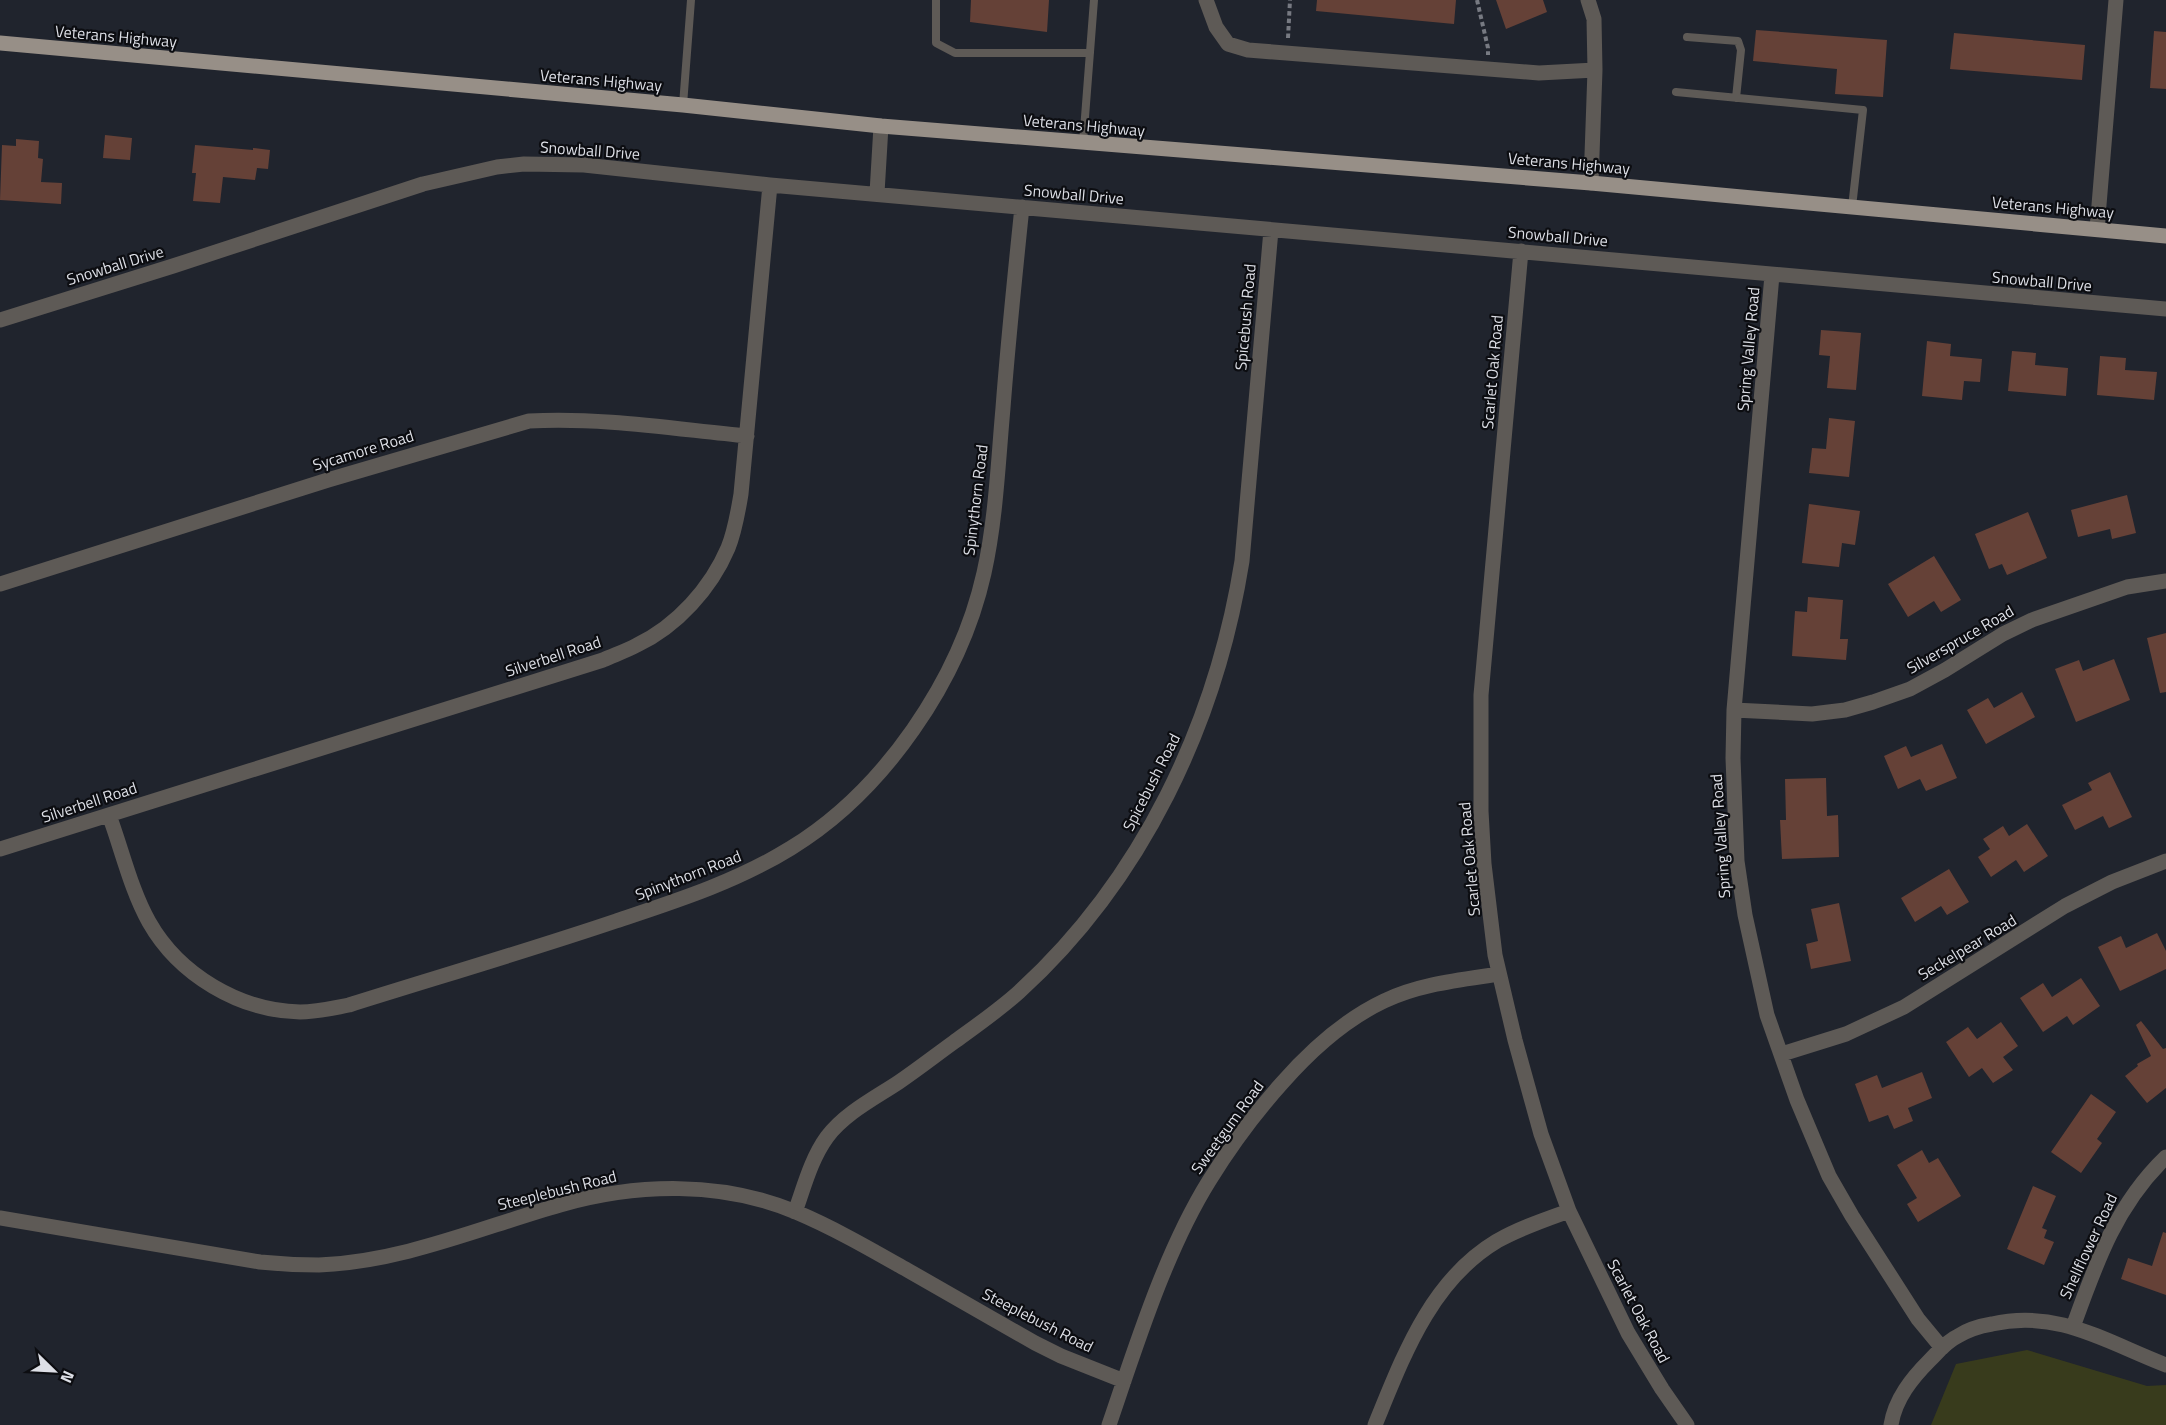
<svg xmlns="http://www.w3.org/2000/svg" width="2166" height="1425" font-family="'Titillium Web',sans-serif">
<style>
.green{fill:#383b1c}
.building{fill:#654137}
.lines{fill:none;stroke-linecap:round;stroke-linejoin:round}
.path{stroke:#777a82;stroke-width:4;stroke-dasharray:4.5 3;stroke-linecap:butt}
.lane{stroke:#5e5a56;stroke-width:8}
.street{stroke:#5e5a56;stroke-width:15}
.primary{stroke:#978f87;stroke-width:15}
.labels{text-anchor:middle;stroke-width:4.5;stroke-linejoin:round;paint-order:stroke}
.street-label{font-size:16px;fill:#dddfe6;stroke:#0c0d11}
</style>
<rect width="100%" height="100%" fill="#20242d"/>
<path class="green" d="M2027 1350 2147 1386 2166 1385V1425H1931L1956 1364Z"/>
<path class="building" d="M971 0H1049L1047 32 970 22Z
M1317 0H1456L1454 24 1316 11Z
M1496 0H1543L1547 12 1506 29Z
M1756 30 1887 40 1883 97 1835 94 1837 69 1753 61Z
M2154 31 2166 32V89L2150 88Z
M1954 33 2085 45 2082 80 1950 69Z
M105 135 132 138 130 160 103 158Z
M16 139 39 141 38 158 43 159 41 182 62 183 61 204 0 200 2 145 16 146Z
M195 145 253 150V148L270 150 268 169 257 168 255 180 223 177 220 203 193 201 196 173H192Z
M1821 330 1861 333 1856 390 1827 388 1830 356 1819 355Z
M1927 341 1951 344 1950 356 1982 359 1980 382 1964 381 1962 400 1922 396Z
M2012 351 2036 353 2035 365 2068 368 2066 396 2008 391Z
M2100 356 2126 358 2125 370 2157 372 2154 400 2097 395Z
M1829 418 1855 421 1849 477 1809 473 1812 448 1826 449Z
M2127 495 2136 533 2112 539 2110 529 2078 537 2071 510Z
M1809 504 1860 511 1855 545 1842 543 1839 567 1802 563Z
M2028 512 2047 558 2007 575 2002 564 1989 569 1975 534Z
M1934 556 1961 600 1941 612 1934 601 1908 617 1888 584Z
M1808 597 1843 600 1840 639H1848L1846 660 1792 656 1795 611 1807 612Z
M2166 633V692L2160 693 2147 638Z
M2114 659 2130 700 2076 722 2055 669 2079 660 2083 671Z
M2022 692 2035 717 1986 744 1967 710 1988 698 1994 708Z
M1942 744 1957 778 1926 791 1920 779 1898 789 1884 756 1906 746 1911 757Z
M2110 772 2132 817 2109 828 2103 816 2075 830 2062 805 2092 790 2088 783Z
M1826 778 1827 816 1838 815 1839 857 1782 859 1780 820H1786L1785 779Z
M2027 824 2048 856 2024 872 2016 860 1991 877 1978 857 1990 849 1983 839 2003 826 2009 836Z
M1949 869 1969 902 1947 915 1941 906 1915 922 1901 898Z
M1839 903 1851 961 1811 969 1806 944 1818 941 1811 909Z
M2157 933 2166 951V969L2120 991 2098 947 2121 936 2126 948Z
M2081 978 2100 1006 2073 1025 2067 1016 2043 1032 2020 998 2043 983 2052 997Z
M2141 1021 2163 1049 2166 1048V1088L2147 1103 2125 1076 2138 1066 2137 1064 2151 1056 2136 1025Z
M2001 1022 2018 1046 2003 1057 2013 1070 1993 1083 1982 1068 1969 1077 1946 1042 1968 1027 1977 1039Z
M1922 1072 1932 1098 1908 1108 1913 1121 1894 1129 1888 1115 1869 1122 1855 1084 1877 1075 1882 1088Z
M2091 1094 2116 1112 2097 1139 2102 1143 2081 1173 2051 1152Z
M1922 1150 1929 1163 1938 1158 1961 1196 1918 1222 1907 1204 1917 1198 1897 1165Z
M2033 1186 2056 1196 2042 1228 2047 1230 2044 1238 2054 1242 2044 1265 2007 1249Z
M2163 1232 2166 1233V1295L2121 1279 2128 1258 2152 1266Z"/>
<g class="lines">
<path class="path" d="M1477 0 1488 48V55
M1288 38 1290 0"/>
<path class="lane" d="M936 0V43L955 53H1090
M1687 37 1738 41 1741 50 1736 98
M1676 92 1863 110 1852 207
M683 105 691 0
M1083 143 1094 0"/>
<path class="street" d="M1206 0 1216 27 1228 44 1248 50 1539 73 1595 70
M1588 0 1594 19 1595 70 1591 183
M877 193 881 126
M2097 229 2116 0
M1521 251 1481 695V811L1484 864 1495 955 1515 1040 1541 1134 1569 1211 1628 1333 1662 1389 1687 1425
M1772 275 1734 710 1733 758 1737 861 1745 915 1767 1015 1797 1100 1829 1176 1852 1216 1918 1319 1942 1348
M0 320 173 266 423 184 497 167 524 164 584 165 770 185 2166 309
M0 584 328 480 529 421C601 417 674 429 747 436
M1734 710 1812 714 1845 710 1873 702 1910 689 1945 670 2003 634 2032 620 2127 587 2166 581
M109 815C122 850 131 890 149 922 179 975 240 1011 300 1012 317 1012 333 1008 349 1005 438 977 527 951 616 921 676 901 736 882 791 848 884 791 960 680 984 573 996 519 998 463 1003 408 1008 341 1015 274 1022 207
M0 849 603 660C614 655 626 651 637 645 677 626 711 588 728 548 735 531 738 512 741 494L770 185
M1782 1054 1846 1034 1904 1007 2065 906 2112 882 2166 861
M795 1212C804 1187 811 1159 827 1137 845 1113 875 1098 899 1082 918 1069 936 1055 954 1042 976 1026 999 1010 1019 992 1142 880 1216 724 1242 561L1271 230
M0 1218 260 1262C280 1264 299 1265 319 1265 402 1262 482 1227 560 1205 637 1183 722 1181 796 1212 836 1229 872 1250 909 1271 951 1295 993 1319 1035 1343L1061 1356 1124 1381
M2073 1327C2096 1263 2116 1205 2166 1157
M1109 1425C1136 1346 1165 1252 1209 1181 1230 1147 1255 1113 1282 1083 1311 1050 1344 1020 1384 1001 1419 984 1460 980 1499 974
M1375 1425C1403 1357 1430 1281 1497 1241 1520 1228 1544 1220 1569 1211
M1891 1425C1895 1399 1912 1378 1930 1360 1939 1351 1947 1341 1958 1336 1969 1329 1980 1326 1992 1324 2058 1309 2106 1342 2166 1365"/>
<path class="primary" d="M0 43 683 105 881 126 1591 183 2166 236"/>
</g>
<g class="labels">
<g class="street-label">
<text transform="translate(116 36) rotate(5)" y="6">Veterans Highway</text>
<text transform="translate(601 80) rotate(5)" y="6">Veterans Highway</text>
<text transform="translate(1084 125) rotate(5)" y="6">Veterans Highway</text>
<text transform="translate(590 150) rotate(4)" y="6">Snowball Drive</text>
<text transform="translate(1569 163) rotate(5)" y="6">Veterans Highway</text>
<text transform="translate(1074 194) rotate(5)" y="6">Snowball Drive</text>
<text transform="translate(2053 207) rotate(5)" y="6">Veterans Highway</text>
<text transform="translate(1558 236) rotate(5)" y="6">Snowball Drive</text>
<text transform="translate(115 265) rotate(-17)" y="6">Snowball Drive</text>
<text transform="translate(2042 281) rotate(5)" y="6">Snowball Drive</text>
<text transform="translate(1245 317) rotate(-85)" y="6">Spicebush Road</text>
<text transform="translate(1748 349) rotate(-85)" y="6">Spring Valley Road</text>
<text transform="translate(1492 372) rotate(-85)" y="6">Scarlet Oak Road</text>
<text transform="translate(363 450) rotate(-17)" y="6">Sycamore Road</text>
<text transform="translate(975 500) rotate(-83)" y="6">Spinythorn Road</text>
<text transform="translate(1960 639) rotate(-30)" y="6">Silverspruce Road</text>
<text transform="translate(553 656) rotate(-18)" y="6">Silverbell Road</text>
<text transform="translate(1151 782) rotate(-63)" y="6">Spicebush Road</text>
<text transform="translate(89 802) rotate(-18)" y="6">Silverbell Road</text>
<text transform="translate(1720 836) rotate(-94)" y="6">Spring Valley Road</text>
<text transform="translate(1469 859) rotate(-95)" y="6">Scarlet Oak Road</text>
<text transform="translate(688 875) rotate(-21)" y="6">Spinythorn Road</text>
<text transform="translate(1967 947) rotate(-31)" y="6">Seckelpear Road</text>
<text transform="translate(1227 1127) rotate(-54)" y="6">Sweetgum Road</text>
<text transform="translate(557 1190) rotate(-14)" y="6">Steeplebush Road</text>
<text transform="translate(2088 1246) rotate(-65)" y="6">Shellflower Road</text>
<text transform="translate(1639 1311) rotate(62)" y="6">Scarlet Oak Road</text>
<text transform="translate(1038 1320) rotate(27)" y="6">Steeplebush Road</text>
</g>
</g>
<g transform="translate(54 1371) rotate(114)" stroke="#0c0d11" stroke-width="4.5" paint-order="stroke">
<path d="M0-4.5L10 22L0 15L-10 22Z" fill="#dddfe6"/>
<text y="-9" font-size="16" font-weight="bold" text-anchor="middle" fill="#dddfe6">N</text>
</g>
</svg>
